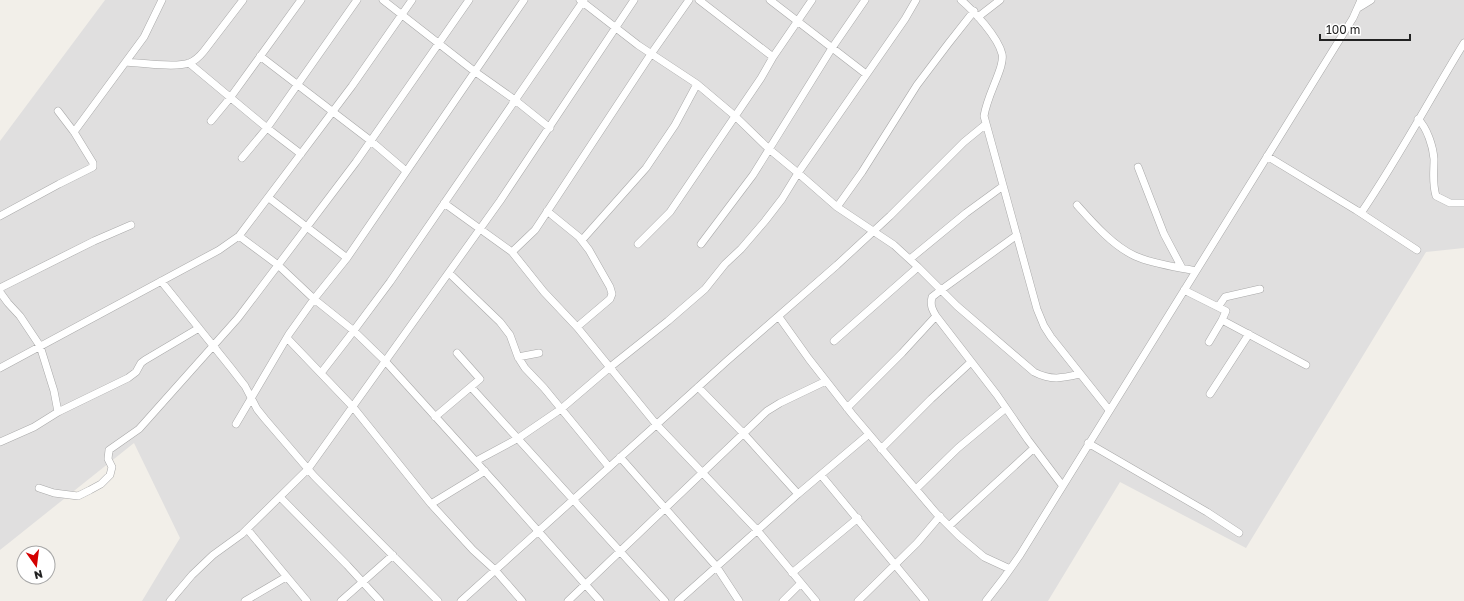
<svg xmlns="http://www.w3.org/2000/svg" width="1464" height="601" font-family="'Golos Text',sans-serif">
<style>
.residential{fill:#e0dfdf}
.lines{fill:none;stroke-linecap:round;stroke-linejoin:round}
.minor-casing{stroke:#a9a9a9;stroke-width:8}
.minor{stroke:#fff;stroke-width:7}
</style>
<rect width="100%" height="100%" fill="#f2efe9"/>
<path class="residential" d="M105 0H1464V248L1426 252 1246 548 1120 482 1048 601H142L180 538 134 443 0 550V141Z"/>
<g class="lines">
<defs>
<path id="minor" d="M383 0 474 71 515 100 550 128
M580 0 638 45 697 84 735 116 769 149 798 173 837 207 894 245 918 267 957 306 1034 372C1051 381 1063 378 1080 374
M699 0 773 57
M770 0 866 74
M961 0C974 11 998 37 1002 54 1003 57 1002 62 1001 66 996 83 987 98 984 116L1037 309 1044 326 1051 337 1109 410
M1358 8 1371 0
M978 17 1000 0
M260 56 371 141 406 171
M126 62C141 63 176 68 189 63 195 61 200 56 204 51L243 0
M189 63 267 128 301 154
M1418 119C1427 128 1433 146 1434 159 1434 173 1432 182 1436 196L1450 203H1464
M211 121 230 98 301 0
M74 132 144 37 162 0
M1267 156 1356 210 1417 250
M242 158 267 128 357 0
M1138 167 1164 234 1182 268
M269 198 347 258
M444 203 512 252 544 292 577 327 656 424 757 530 816 601
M1077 205C1093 223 1113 246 1135 256 1153 264 1177 267 1196 271
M837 207 862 172 917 85 948 44 974 11
M547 211 579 237 589 250 610 287 612 294 610 299 577 327
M1361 213C1398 159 1429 100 1464 43
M0 216 59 184 93 167V163L74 132 58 111
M1017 235 941 290 932 297C930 305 932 309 936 316L997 395 1028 440 1062 485
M239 236 278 265 314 299 354 331 386 362 499 487 600 601
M582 240 646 168 675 125 697 84
M638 244 670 212 761 78 773 57 812 0
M701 244 753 175 832 48 865 0
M512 252 535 230 651 54 689 0
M910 259 966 213 1003 186
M449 273 500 322 510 335 518 357 525 368 544 388 609 467
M161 281 231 368 245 386 257 409 265 419 314 476 438 601
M0 288 94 241 131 225
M1184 290 1226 311 1222 320 1306 365
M0 292 8 303 20 316 40 346 54 391 58 412
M1218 307 1225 297 1260 289
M779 317 809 359 852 414 936 513 959 536 984 557 1010 569
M287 338 353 407 431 504 473 550 495 570 522 601
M834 341 918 267
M1209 342 1222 320
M518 357 539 353
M0 368 219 250 239 236 352 86 412 0
M321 373 349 337 390 282 584 0
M471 387 665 601
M698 387 744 434 798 494
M1210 394 1249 334
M847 408 902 353 936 316
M435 417 480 379 457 353
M236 424 289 334 314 299 347 258 524 0
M0 442 34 427 58 412 128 378 136 372 141 363 145 360 199 328
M1088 443 1207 512 1239 533
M881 449 931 399 971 362
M620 457 716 566 739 601
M476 461 517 439 561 409 609 368 668 321 705 289 725 264 741 249 765 221 782 199 798 173 905 19 916 0
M821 475 925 601
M39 488 54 493 78 496 90 490 101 484 110 475 112 467 108 459 109 450 139 429 238 318 356 162 469 0
M916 489 958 448 1006 408
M280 497 347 565 380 601
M431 504 485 471
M949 526 1034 448
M247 529 307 601
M792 573 858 518
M170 601 192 575 213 555 242 534 308 469 500 201 634 0
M245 601 286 577
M341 601 393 555
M461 601 728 360 837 265 890 216 964 142 986 124
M568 601 767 411 780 403 826 381
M678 601 798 494 869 434
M783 601 801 583
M858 601 917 543 940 516
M986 601 1003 579 1020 555 1353 18 1361 0"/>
</defs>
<use href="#minor" class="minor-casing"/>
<use href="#minor" class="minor"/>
</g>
<g transform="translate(36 565) rotate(166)"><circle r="19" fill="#ffffff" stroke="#a7a7a7"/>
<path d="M0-3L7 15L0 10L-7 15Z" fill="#d40000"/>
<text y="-6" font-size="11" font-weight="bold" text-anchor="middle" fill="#222222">N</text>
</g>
<path d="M1320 34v6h90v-6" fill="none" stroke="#222222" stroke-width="2"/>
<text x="1326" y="34" font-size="12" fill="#222222" stroke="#ffffff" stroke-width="3" paint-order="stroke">100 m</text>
</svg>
